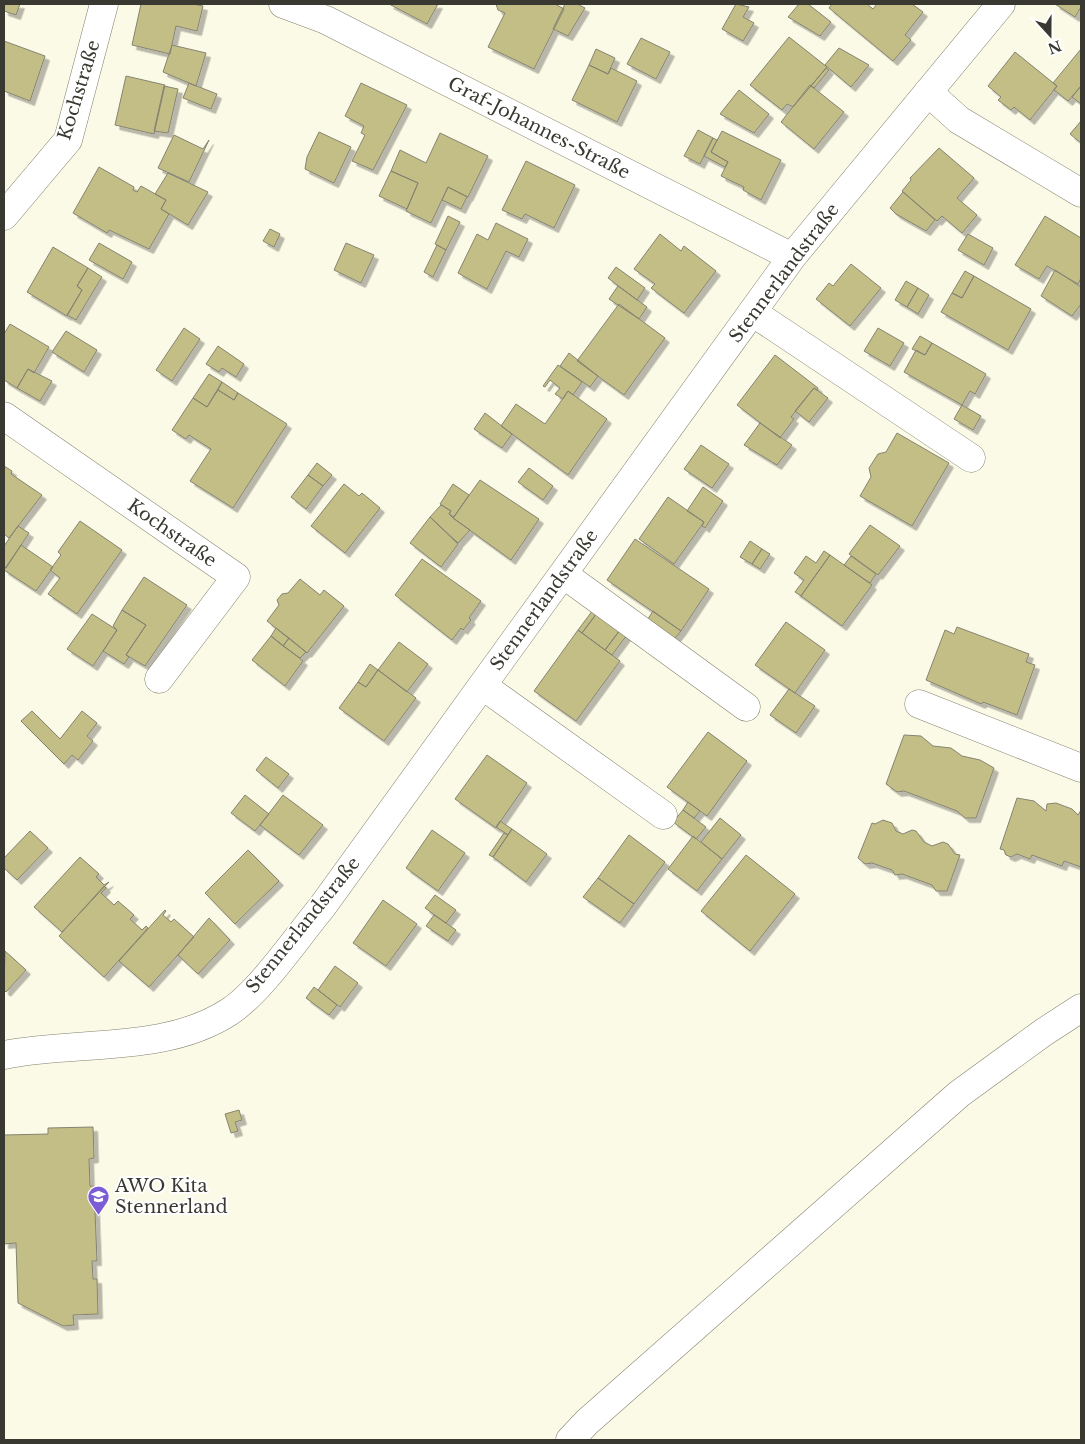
<svg xmlns="http://www.w3.org/2000/svg" width="1085" height="1444" font-family="'Libre Baskerville',serif">
<style>
.building{fill:#c3be85;stroke:#858372;filter:url(#shadow)}
.lines{fill:none;stroke-linecap:round;stroke-linejoin:round}
.minor-casing{stroke:#83816f;stroke-width:29}
.minor{stroke:#fff;stroke-width:28}
.labels{text-anchor:middle;stroke-width:4;stroke-linejoin:round;paint-order:stroke}
.street-label{font-size:18px;fill:#3a3931;stroke:#fff}
.poi-label{font-size:18px;fill:#3a3931;stroke:#fff;text-anchor:start}
</style>
<defs>
<filter id="shadow"><feDropShadow dx="4.5" dy="4.5" stdDeviation="0" flood-color="#0004"/></filter>
</defs>
<rect width="100%" height="100%" fill="#fbfae6"/>
<path class="building" d="M4 4H20L16 15 4 11Z
M141 4H193L203 6 197 31 176 26 170 54 132 45Z
M389 4H438L427 24Z
M496 4H555L564 9 534 69 488 47 505 13 498 10Z
M565 4H577L585 8 568 36 553 29Z
M736 4 749 7 743 17 754 23 743 41 722 29Z
M799 4H808L831 22 820 36 788 17Z
M832 4H867L873 9 877 4H912L923 12 905 35 911 40 893 61 829 8Z
M1055 4H1081V7L1075 17Z
M789 37 827 67 793 107 787 104 782 110 750 85Z
M641 38 670 52 656 79 627 64Z
M4 41 45 56 30 101 4 91Z
M172 45 206 53 196 86 163 72Z
M839 48 869 65 851 87 825 65Z
M596 49 615 58 608 74 589 65Z
M1081 49V86L1068 101 1054 90 1057 86 1053 83Z
M1015 52 1057 86 1030 120 1014 107 1011 110 998 100 1001 97 988 86Z
M589 65 608 74 611 68 637 81 617 122 572 100Z
M826 68 829 70 814 88 811 86Z
M126 76 165 85 154 134 115 125Z
M189 83 217 94 211 109 183 98Z
M361 83 407 105 373 170 352 161 365 135 361 133 364 126 345 116Z
M810 85 844 112 814 149 781 122Z
M164 86 178 89 168 133 154 131Z
M1081 86V104L1072 97Z
M739 90 769 114 754 133 720 114Z
M1081 121V143L1070 134Z
M698 130 713 138 700 164 684 156Z
M722 131 781 160 761 200 743 190 744 187 721 176 728 162 711 152Z
M319 132 351 147 334 183 305 169 307 157Z
M440 133 488 156 468 197 448 187 431 223 406 211 418 183 391 171 400 150 426 163Z
M174 135 203 149 209 140 189 182 158 168Z
M713 138 717 140 711 152 728 162 725 167 704 156Z
M939 148 974 178 957 198 977 215 962 233 942 216 937 221 902 191 911 180 910 178Z
M526 161 575 185 554 228 525 214 522 219 502 210Z
M99 167 134 187 133 190 137 192 141 186 166 200 161 209 169 214 149 249 109 230 107 233 73 213Z
M391 171 418 183 407 209 379 196Z
M168 173 208 192 188 225 161 209 166 200 155 194Z
M448 187 467 197 461 209 442 200Z
M903 192 935 220 926 231 896 214 890 208Z
M448 216 460 222 446 250 435 244Z
M1045 216 1081 238V278L1078 284 1047 266 1039 279 1015 265Z
M496 223 528 239 519 257 506 251 487 289 458 273 477 234 488 240Z
M270 229 280 234 274 247 263 241Z
M660 234 681 251 684 246 716 271 684 313 651 288 655 284 634 269Z
M968 234 993 248 984 265 958 250Z
M99 243 132 262 123 279 89 260Z
M346 243 374 255 361 283 334 270Z
M437 245 446 250 433 277 424 272Z
M53 247 88 268 77 286 82 290 67 316 27 292Z
M851 264 881 288 850 326 816 299 829 283 833 286Z
M616 267 645 288 637 300 608 278Z
M88 268 102 277 76 320 67 315 82 290 77 286Z
M1055 270 1081 287V304L1072 316 1041 296Z
M965 271 974 276 962 298 952 293Z
M974 276 1031 309 1008 350 941 312 952 293 962 298Z
M906 281 918 288 907 307 895 300Z
M618 286 647 307 639 319 609 299Z
M918 288 929 295 918 314 907 307Z
M619 304 665 338 624 395 577 361Z
M10 324 49 347 34 373 28 369 17 388 4 380V334Z
M184 328 200 339 172 381 156 370Z
M878 328 904 343 890 366 864 351Z
M66 331 97 350 84 372 52 352Z
M920 336 932 343 925 355 912 349Z
M932 343 986 374 975 394 970 391 962 405 904 372 916 350 925 355Z
M218 346 244 364 236 377 222 368 219 372 206 364Z
M569 353 598 376 590 387 560 366Z
M775 355 818 388 817 390 814 388 791 417 794 419 780 438 737 405Z
M558 365 582 382 573 395 568 391 563 399 555 394 560 388 550 380 545 387 543 386Z
M28 369 52 381 40 401 17 388Z
M209 374 222 382 207 407 193 398Z
M222 382 238 393 234 400 218 390Z
M814 388 828 398 809 422 795 411Z
M218 390 234 400 238 393 287 424 233 508 190 481 211 449 189 435 186 439 172 430 193 398 207 407Z
M568 391 607 419 568 475 501 426 516 404 545 424Z
M962 405 981 416 973 430 954 419Z
M485 413 512 434 502 448 474 429Z
M760 423 792 445 777 465 744 445Z
M897 433 949 463 912 526 860 496 871 477 869 468 878 454 886 452Z
M701 445 729 464 712 488 684 469Z
M317 463 332 475 323 486 308 475Z
M4 466 12 471 11 474 42 495 9 538 4 534Z
M529 468 553 486 543 500 518 482Z
M308 475 323 486 306 509 291 497Z
M480 480 539 519 511 560 453 518Z
M344 484 359 496 362 493 380 508 345 553 311 526Z
M453 484 469 495 454 517 449 514 451 511 440 504Z
M703 487 723 501 705 528 702 526 704 522 687 511Z
M668 497 704 522 674 564 639 539Z
M441 505 451 511 449 514 453 518 470 530 458 543 430 517Z
M430 517 458 544 441 567 410 543Z
M80 521 122 550 77 614 48 594 60 578 50 570 61 555 58 552Z
M870 525 900 546 878 575 849 554Z
M18 526 29 533 6 568 4 566V546Z
M635 539 709 589 681 631 607 580Z
M750 541 762 549 752 564 740 557Z
M21 545 53 567 36 591 4 570Z
M762 549 770 554 760 569 752 564Z
M824 551 830 555 801 596 795 592 804 580 794 573 806 556 816 563Z
M830 555 872 585 842 626 801 596Z
M851 556 876 574 870 583 844 565Z
M422 559 481 601 469 618 471 620 463 630 461 628 452 640 395 595Z
M144 577 187 605 145 666 126 655 146 625 122 610Z
M300 579 320 595 324 590 344 606 307 653 267 621 279 605 277 600 282 594 288 593Z
M596 606 600 609 582 633 578 630Z
M600 609 623 626 605 650 582 633Z
M122 610 146 625 126 655 129 657 124 664 103 651 117 630 113 626Z
M653 611 681 631 673 641 646 622Z
M92 614 117 630 93 666 67 649Z
M786 622 825 650 795 693 755 665Z
M623 626 630 631 612 655 605 650Z
M957 627 1029 654 1026 662 1035 665 1017 715 983 702 981 704 926 680 945 630 954 634Z
M276 628 289 638 283 646 271 636Z
M578 630 620 661 576 721 534 691Z
M271 636 303 661 285 686 252 660Z
M289 638 306 652 300 658 283 646Z
M399 642 428 664 407 692 378 670Z
M370 664 378 670 366 687 358 682Z
M378 670 416 698 384 741 339 708 358 682 366 687Z
M789 689 815 706 796 733 770 715Z
M32 711 60 739 82 711 97 723 87 736 93 741 78 760 72 755 64 764 21 721Z
M708 732 747 761 707 816 667 787Z
M904 735 921 736 933 746 951 748 962 756 980 760 994 768 976 818H965L957 811 904 791 897 792 886 784Z
M487 755 527 783 496 828 455 799Z
M266 757 289 774 278 788 256 770Z
M245 795 269 814 255 831 231 813Z
M283 795 323 825 299 855 260 825Z
M1017 798 1034 801 1046 811 1047 804 1056 803 1072 809 1078 815 1081 810V867L1064 861 1062 866 1032 855 1030 859 1017 854 1011 857 1006 855 1004 850 1000 849Z
M688 802 700 811 694 818 683 810Z
M683 810 706 827 696 839 673 822Z
M720 818 741 835 722 859 701 842Z
M883 820 892 823 896 831 903 834 912 830 916 831 924 842 932 846 943 842 948 844 955 854 960 855 947 891H936L932 885 902 874 895 875 892 870 872 863 865 864 858 858 872 823 875 824Z
M500 821 512 829 508 835 496 827Z
M512 829 547 854 526 882 493 857Z
M432 830 465 853 438 891 406 868Z
M30 831 48 848 17 880 4 868V858Z
M504 833 508 835 493 857 489 855Z
M629 835 665 862 634 904 598 878Z
M693 836 722 859 697 891 668 869Z
M248 850 279 881 235 924 205 893Z
M746 855 795 894 750 951 701 911Z
M80 857 99 874 96 877 104 885 109 882 62 932 34 907Z
M598 878 634 904 620 923 583 897Z
M104 886 106 888 101 893 114 905 118 901 134 915 130 919 142 930 146 926 148 928 104 977 59 936Z
M435 895 456 910 446 923 425 908Z
M383 900 417 924 386 966 353 943Z
M165 910 166 911 163 915 171 922 174 919 194 937 149 987 119 961Z
M434 915 456 930 448 941 426 926Z
M209 918 230 940 198 974 178 955Z
M5 951 26 970 6 992 4 990Z
M335 966 358 983 340 1007 318 990Z
M314 987 337 1005 329 1015 306 998Z
M239 1110 242 1120 235 1122 238 1131 231 1133 225 1114Z
M93 1127 94 1158 89 1159 90 1186H94L97 1261H92L93 1279H97L98 1314 73 1315 74 1325 63 1326 18 1303 16 1243 4 1244V1135L48 1134V1128Z"/>
<g class="lines">
<defs>
<path id="minor" d="M283 4 326 20 792 257
M928 92 959 120 1081 193
M4 216 68 140 104 4
M752 312 971 458
M4 416 236 577 159 679
M563 574 746 707
M483 686 663 815
M919 704 1081 768
M4 1055C77 1040 164 1054 229 1012 261 991 297 937 322 907L792 257 1001 4
M570 1440 587 1422 959 1094 1044 1032 1081 1008"/>
</defs>
<use href="#minor" class="minor-casing"/>
<use href="#minor" class="minor"/>
</g>
<defs>
<symbol id="school-pin" viewBox="-11 -11 22 30"><path d="M0 17L-7.5 6A9.5 9.5 0 1 1 7.5 6Z" fill="#7b5cd6" stroke="#fff"/><path d="M0-5L7-2L0 1L-7-2ZM-4 1L0 2.5L4 1V4Q0 6-4 4Z" fill="#fff"/></symbol>
</defs>
<g fill-rule="evenodd">
<use href="#school-pin" x="86" y="1184" width="25" height="34"/>
</g>
<g class="labels">
<g class="street-label">
<text transform="translate(79 90) rotate(-73)" y="6">Kochstraße</text>
<text transform="translate(539 128) rotate(27)" y="6">Graf-Johannes-Straße</text>
<text transform="translate(784 273) rotate(-53)" y="6">Stennerlandstraße</text>
<text transform="translate(172 533) rotate(35)" y="6">Kochstraße</text>
<text transform="translate(544 600) rotate(-54)" y="6">Stennerlandstraße</text>
<text transform="translate(303 925) rotate(-51)" y="6">Stennerlandstraße</text>
</g>
<g class="poi-label">
<text x="115" y="1192">AWO Kita<tspan x="115" dy="21">Stennerland</tspan></text>
</g>
</g>
<rect width="1085" height="1444" fill="none" stroke="#3a3931" stroke-width="10"/>
<g transform="translate(1050 35) rotate(159)" stroke="#ffffff" stroke-width="4" paint-order="stroke">
<path d="M0-4L9 19L0 12L-9 19Z" fill="#3a3931"/>
<text y="-8" font-size="14" font-weight="bold" text-anchor="middle" fill="#3a3931">N</text>
</g>
</svg>
